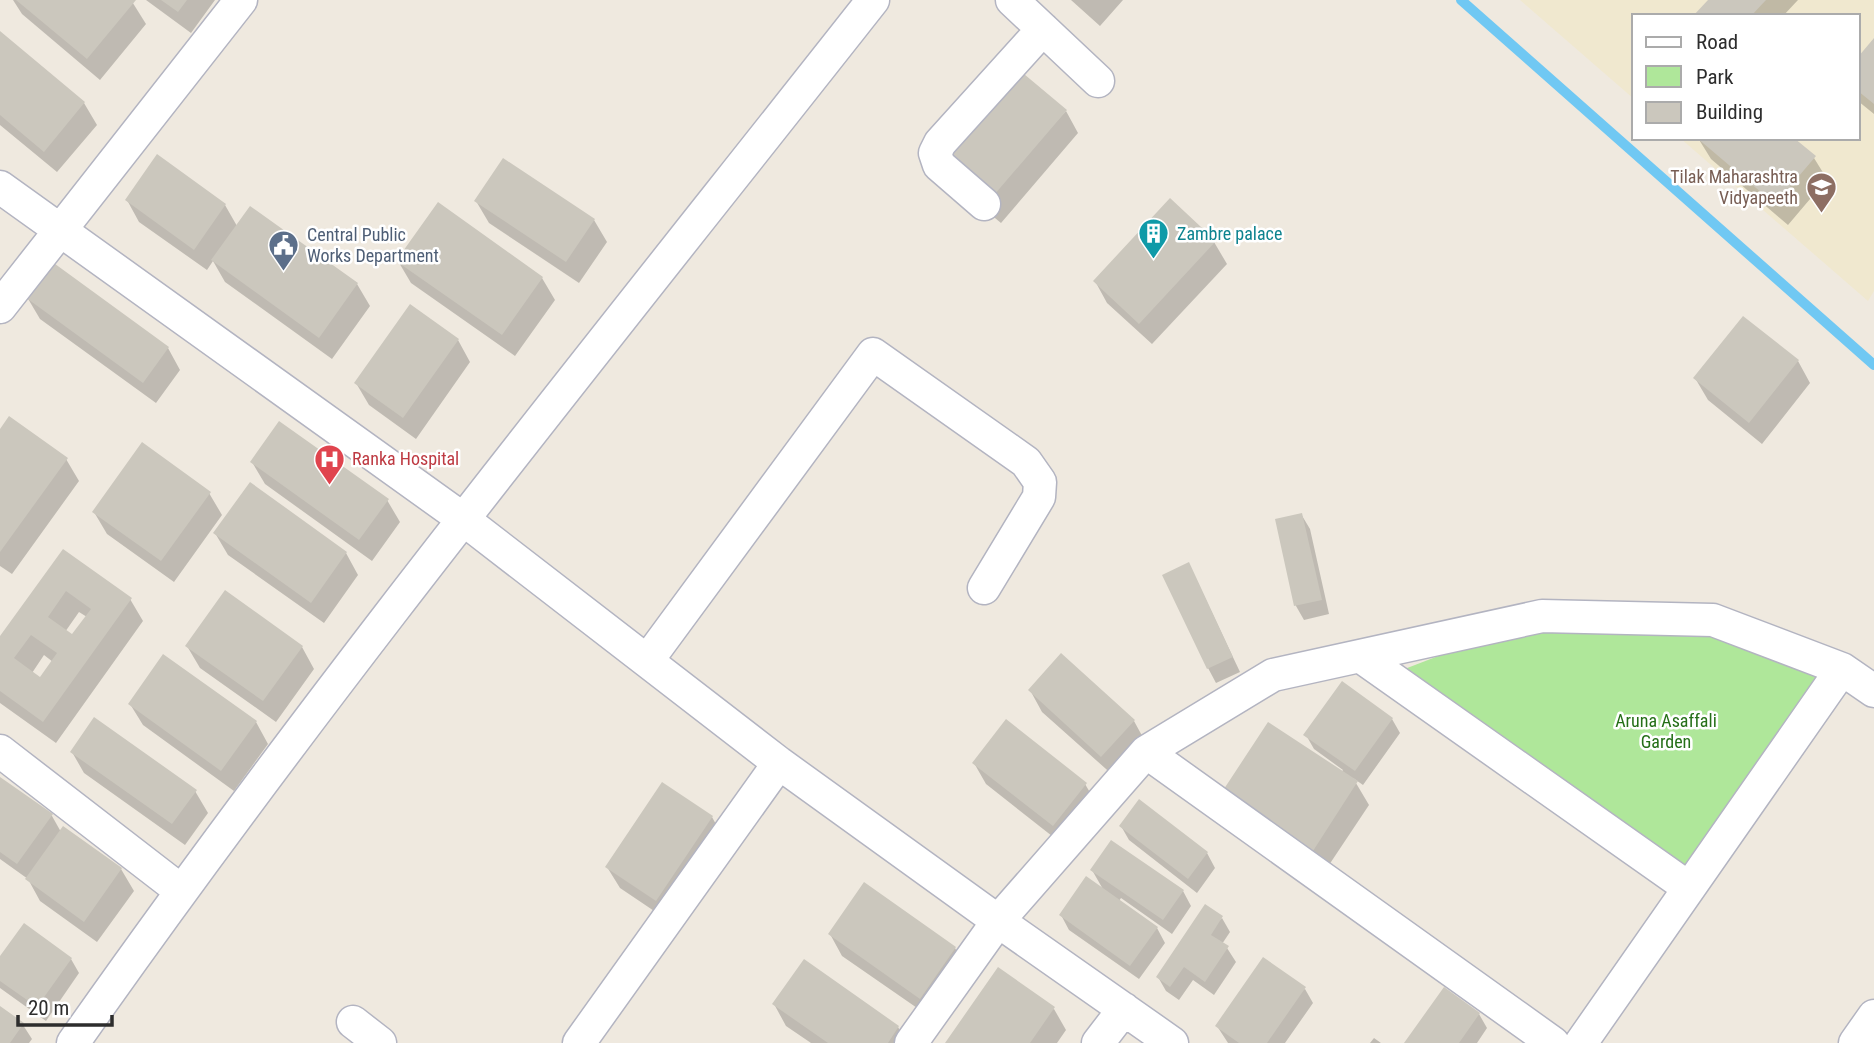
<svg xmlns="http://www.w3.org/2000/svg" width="1874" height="1043" font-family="'Roboto Condensed',sans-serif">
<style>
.education{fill:#f0e8cf}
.green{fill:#afe79a}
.shadow{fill:#0003;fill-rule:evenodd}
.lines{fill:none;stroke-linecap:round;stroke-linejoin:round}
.stream{stroke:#70c8f3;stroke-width:10}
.building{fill:#cbc7bd;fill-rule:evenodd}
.minor-casing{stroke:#b3b4c1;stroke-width:35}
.minor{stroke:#fff;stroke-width:32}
.labels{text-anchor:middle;stroke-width:5;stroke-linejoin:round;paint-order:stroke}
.education-label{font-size:18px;fill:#785e54;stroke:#fff;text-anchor:end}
.culture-label{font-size:18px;fill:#0d838f;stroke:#fff;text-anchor:start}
.service-label{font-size:18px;fill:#4e5e75;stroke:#fff;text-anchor:start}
.health-label{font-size:18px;fill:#be3a42;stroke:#fff;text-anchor:start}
.park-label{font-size:18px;fill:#256f18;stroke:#fff}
</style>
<rect width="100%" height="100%" fill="#efe9df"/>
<path class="education" d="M1520 0H1874V291L1868 301 1680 138H1858V16H1634V99Z"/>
<path class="green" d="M1542 616 1702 630 1826 673 1698 876 1389 675Z"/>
<path class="shadow" d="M13 0H131L146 24 100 80 22 14Z
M146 0H215L191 33Z
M1071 0H1123L1100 26Z
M1710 0H1798L1783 16H1695Z
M0 33 84 103 97 125 57 172 0 125Z
M1874 41V114L1858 101V60Z
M1066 111 1078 133 1001 223 978 204Z
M1698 138 1814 158 1827 179 1788 225 1711 159Z
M127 200 225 205 237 226 357 284 370 306 332 359 225 282 213 261 207 270 139 222Z
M476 201 594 220 607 242 579 283 489 223Z
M1214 242 1227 264 1152 344 1107 303 1095 281Z
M398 261 542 278 555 300 515 356 411 283Z
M27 297 168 348 180 370 156 403 40 319Z
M458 340 470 362 416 439 369 405 356 383Z
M1798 361 1810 383 1762 444 1708 400 1695 378Z
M0 432 66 459 79 481 12 574 0 566Z
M252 462 387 500 400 522 372 561 265 484Z
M209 493 222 515 174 582 107 534 94 512Z
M1301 514 1310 529 1329 614 1304 620 1296 606 1277 520Z
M215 533 346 553 358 575 324 623 228 555Z
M63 551 130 599 143 621 56 743 0 703V639ZM79 612 87 617 72 637 65 632ZM44 655 53 662 40 679 32 673Z
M1196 579 1240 672 1216 683 1208 668Z
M187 646 302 647 314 669 276 722 200 668Z
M1030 690 1134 721 1146 743 1115 777 1042 712Z
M130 704 256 722 268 744 234 791 143 725Z
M1392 719 1400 733 1363 785 1353 778 1369 805 1325 871 1237 814 1341 773 1343 770 1314 749 1306 735Z
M72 752 195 791 208 813 185 845 84 773Z
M974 763 1085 784 1098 806 1066 847 986 784Z
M0 779 52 816 61 832 121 869 134 891 97 942 40 901 28 879 0 859Z
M1140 802 1207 853 1215 868 1197 893 1129 840 1121 826Z
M712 817 724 839 669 921 620 888 607 867Z
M1092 870 1183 891 1191 906 1172 934 1121 898 1119 901 1157 928 1165 943 1139 979 1069 930 1061 915 1104 891Z
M1222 918 1230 932 1222 944 1227 948 1236 962 1214 995 1193 980 1179 1000 1166 991 1158 977Z
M830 934 955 948 967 970 933 1019 842 956Z
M0 959H71L79 973 46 1021 0 988Z
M1305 989 1313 1003 1285 1043H1228L1217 1026Z
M774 1004 898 1027 907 1043H811L786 1026Z
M0 1008 23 1025 32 1039 29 1043H0Z
M1054 1009 1066 1030 1057 1043H947Z
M1479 1014 1487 1028 1477 1043H1406Z
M1374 1038 1381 1043H1370Z"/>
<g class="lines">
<path class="stream" d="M1461 0 1874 365"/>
</g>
<path class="building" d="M16 0H136L87 59Z
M161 0H187L178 12Z
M1708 0H1766L1751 16H1693Z
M0 31 85 102 44 152 0 115Z
M1874 38V104L1858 91V57Z
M1018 69 1067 110 988 202 948 157Z
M1697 138H1794L1816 156 1775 204Z
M157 154 226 204 194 250 125 200Z
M503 158 595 219 566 262 474 201Z
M1170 198 1216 241 1139 324 1093 281Z
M438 202 543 277 502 335 396 261Z
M250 206 358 283 319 338 211 260Z
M51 261 169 347 143 383 25 297Z
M410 304 459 339 403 418 354 383Z
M1743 316 1799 360 1749 423 1693 378Z
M9 416 68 458 0 552V429Z
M279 421 389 499 359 540 250 462Z
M142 442 211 492 161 561 92 512Z
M250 482 347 552 311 603 213 533Z
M1302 513 1322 600 1294 606 1275 519Z
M63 549 132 598 43 722 0 691V636ZM66 591 91 609 72 634 48 617ZM31 635 57 653 40 677 14 658Z
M1189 562 1233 657 1207 669 1162 575Z
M225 590 303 646 263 701 185 646Z
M1061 653 1135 720 1101 757 1028 690Z
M163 654 257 721 221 771 128 704Z
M1342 681 1393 718 1355 771 1303 735Z
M94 717 197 790 172 824 70 752Z
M1006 719 1087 783 1053 826 972 763Z
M1268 722 1358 781 1313 851 1222 792Z
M0 777 53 814 17 864 0 852Z
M662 782 713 816 656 901 605 867Z
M1139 799 1208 852 1188 879 1119 826Z
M63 826 122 868 84 922 25 879Z
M1111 840 1184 890 1163 920 1090 870Z
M1086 876 1158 927 1130 966 1059 915Z
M864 882 956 947 920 999 828 934Z
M1205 904 1223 916 1211 935 1229 946 1205 982 1184 967 1170 987 1156 977Z
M24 923 72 958 37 1007 0 981V956Z
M1263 957 1306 987 1267 1043H1239L1215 1026Z
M804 959 899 1026 888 1043H828L772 1004Z
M998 967 1055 1007 1030 1043H945Z
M1444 987 1480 1013 1459 1043H1404Z
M0 1006 24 1023 10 1043H0Z"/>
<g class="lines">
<defs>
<path id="minor" d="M1012 0 1098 81
M0 187 463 519 779 763 998 921 1172 1043
M984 204 939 165 935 153 940 143 1043 29
M0 307 241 0
M1360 656 1689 888
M647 661 873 354 1026 462 1040 482 1039 497 984 588
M0 751 180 890
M1146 752 1553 1043
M353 1022 380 1043
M73 1043C325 684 602 344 873 0
M579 1043 779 763
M911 1043 998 921 1146 752 1273 675 1542 616 1713 620 1842 669 1874 691
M1098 1043 1124 1009
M1581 1043 1842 669
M1855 1043 1874 1016"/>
</defs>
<use href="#minor" class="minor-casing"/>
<use href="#minor" class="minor"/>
</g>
<defs>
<symbol id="university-pin" viewBox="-11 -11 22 30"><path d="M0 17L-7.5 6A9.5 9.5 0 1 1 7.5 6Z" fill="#8d6e63" stroke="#fff"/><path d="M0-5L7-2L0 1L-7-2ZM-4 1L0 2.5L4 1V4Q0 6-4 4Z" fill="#fff"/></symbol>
<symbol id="building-pin" viewBox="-11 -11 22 30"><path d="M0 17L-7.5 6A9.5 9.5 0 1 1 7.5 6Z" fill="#0f9aa8" stroke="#fff"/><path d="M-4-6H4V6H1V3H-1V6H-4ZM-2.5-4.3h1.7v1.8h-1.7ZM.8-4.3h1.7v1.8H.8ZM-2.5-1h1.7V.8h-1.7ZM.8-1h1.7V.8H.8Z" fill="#fff"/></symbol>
<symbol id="civic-pin" viewBox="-11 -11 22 30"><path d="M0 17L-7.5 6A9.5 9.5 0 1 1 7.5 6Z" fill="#5c6f8a" stroke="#fff"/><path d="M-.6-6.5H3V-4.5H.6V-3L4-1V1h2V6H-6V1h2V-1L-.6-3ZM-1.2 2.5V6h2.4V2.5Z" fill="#fff"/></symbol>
<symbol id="hospital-pin" viewBox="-11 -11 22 30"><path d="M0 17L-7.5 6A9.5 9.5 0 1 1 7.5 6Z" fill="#e0444e" stroke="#fff"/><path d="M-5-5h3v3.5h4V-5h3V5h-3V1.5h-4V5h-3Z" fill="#fff"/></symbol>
</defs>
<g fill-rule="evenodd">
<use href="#university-pin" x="1804" y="170" width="35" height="47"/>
<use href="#building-pin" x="1136" y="216" width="35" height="47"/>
<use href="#civic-pin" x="266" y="228" width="35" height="47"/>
<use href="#hospital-pin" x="312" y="442" width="35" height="47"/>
</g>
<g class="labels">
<g class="education-label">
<text x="1798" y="183">Tilak Maharashtra<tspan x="1798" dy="21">Vidyapeeth</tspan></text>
</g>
<g class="culture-label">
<text x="1177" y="240">Zambre palace</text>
</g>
<g class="service-label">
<text x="307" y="241">Central Public<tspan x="307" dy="21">Works Department</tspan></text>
</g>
<g class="health-label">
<text x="352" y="465">Ranka Hospital</text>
</g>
<g class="park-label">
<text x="1666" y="727">Aruna Asaffali<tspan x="1666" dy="21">Garden</tspan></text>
</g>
</g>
<rect x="1632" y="14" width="228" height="126" fill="#ffffff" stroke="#ababab" stroke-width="2"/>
<rect x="1646" y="37" width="35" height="10" fill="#ffffff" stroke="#ababab" stroke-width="2"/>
<text x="1696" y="49" font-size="21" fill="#2d2d2d">Road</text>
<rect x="1646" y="66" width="35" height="21" fill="#afe79a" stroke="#ababab" stroke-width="2"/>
<text x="1696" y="84" font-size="21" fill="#2d2d2d">Park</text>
<rect x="1646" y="102" width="35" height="21" fill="#cbc7bd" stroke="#ababab" stroke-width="2"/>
<text x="1696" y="119" font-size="21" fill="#2d2d2d">Building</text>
<path d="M18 1015v10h94v-10" fill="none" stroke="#2d2d2d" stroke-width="3.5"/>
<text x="28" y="1015" font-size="21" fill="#2d2d2d" stroke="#ffffff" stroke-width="5" paint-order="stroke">20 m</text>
</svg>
